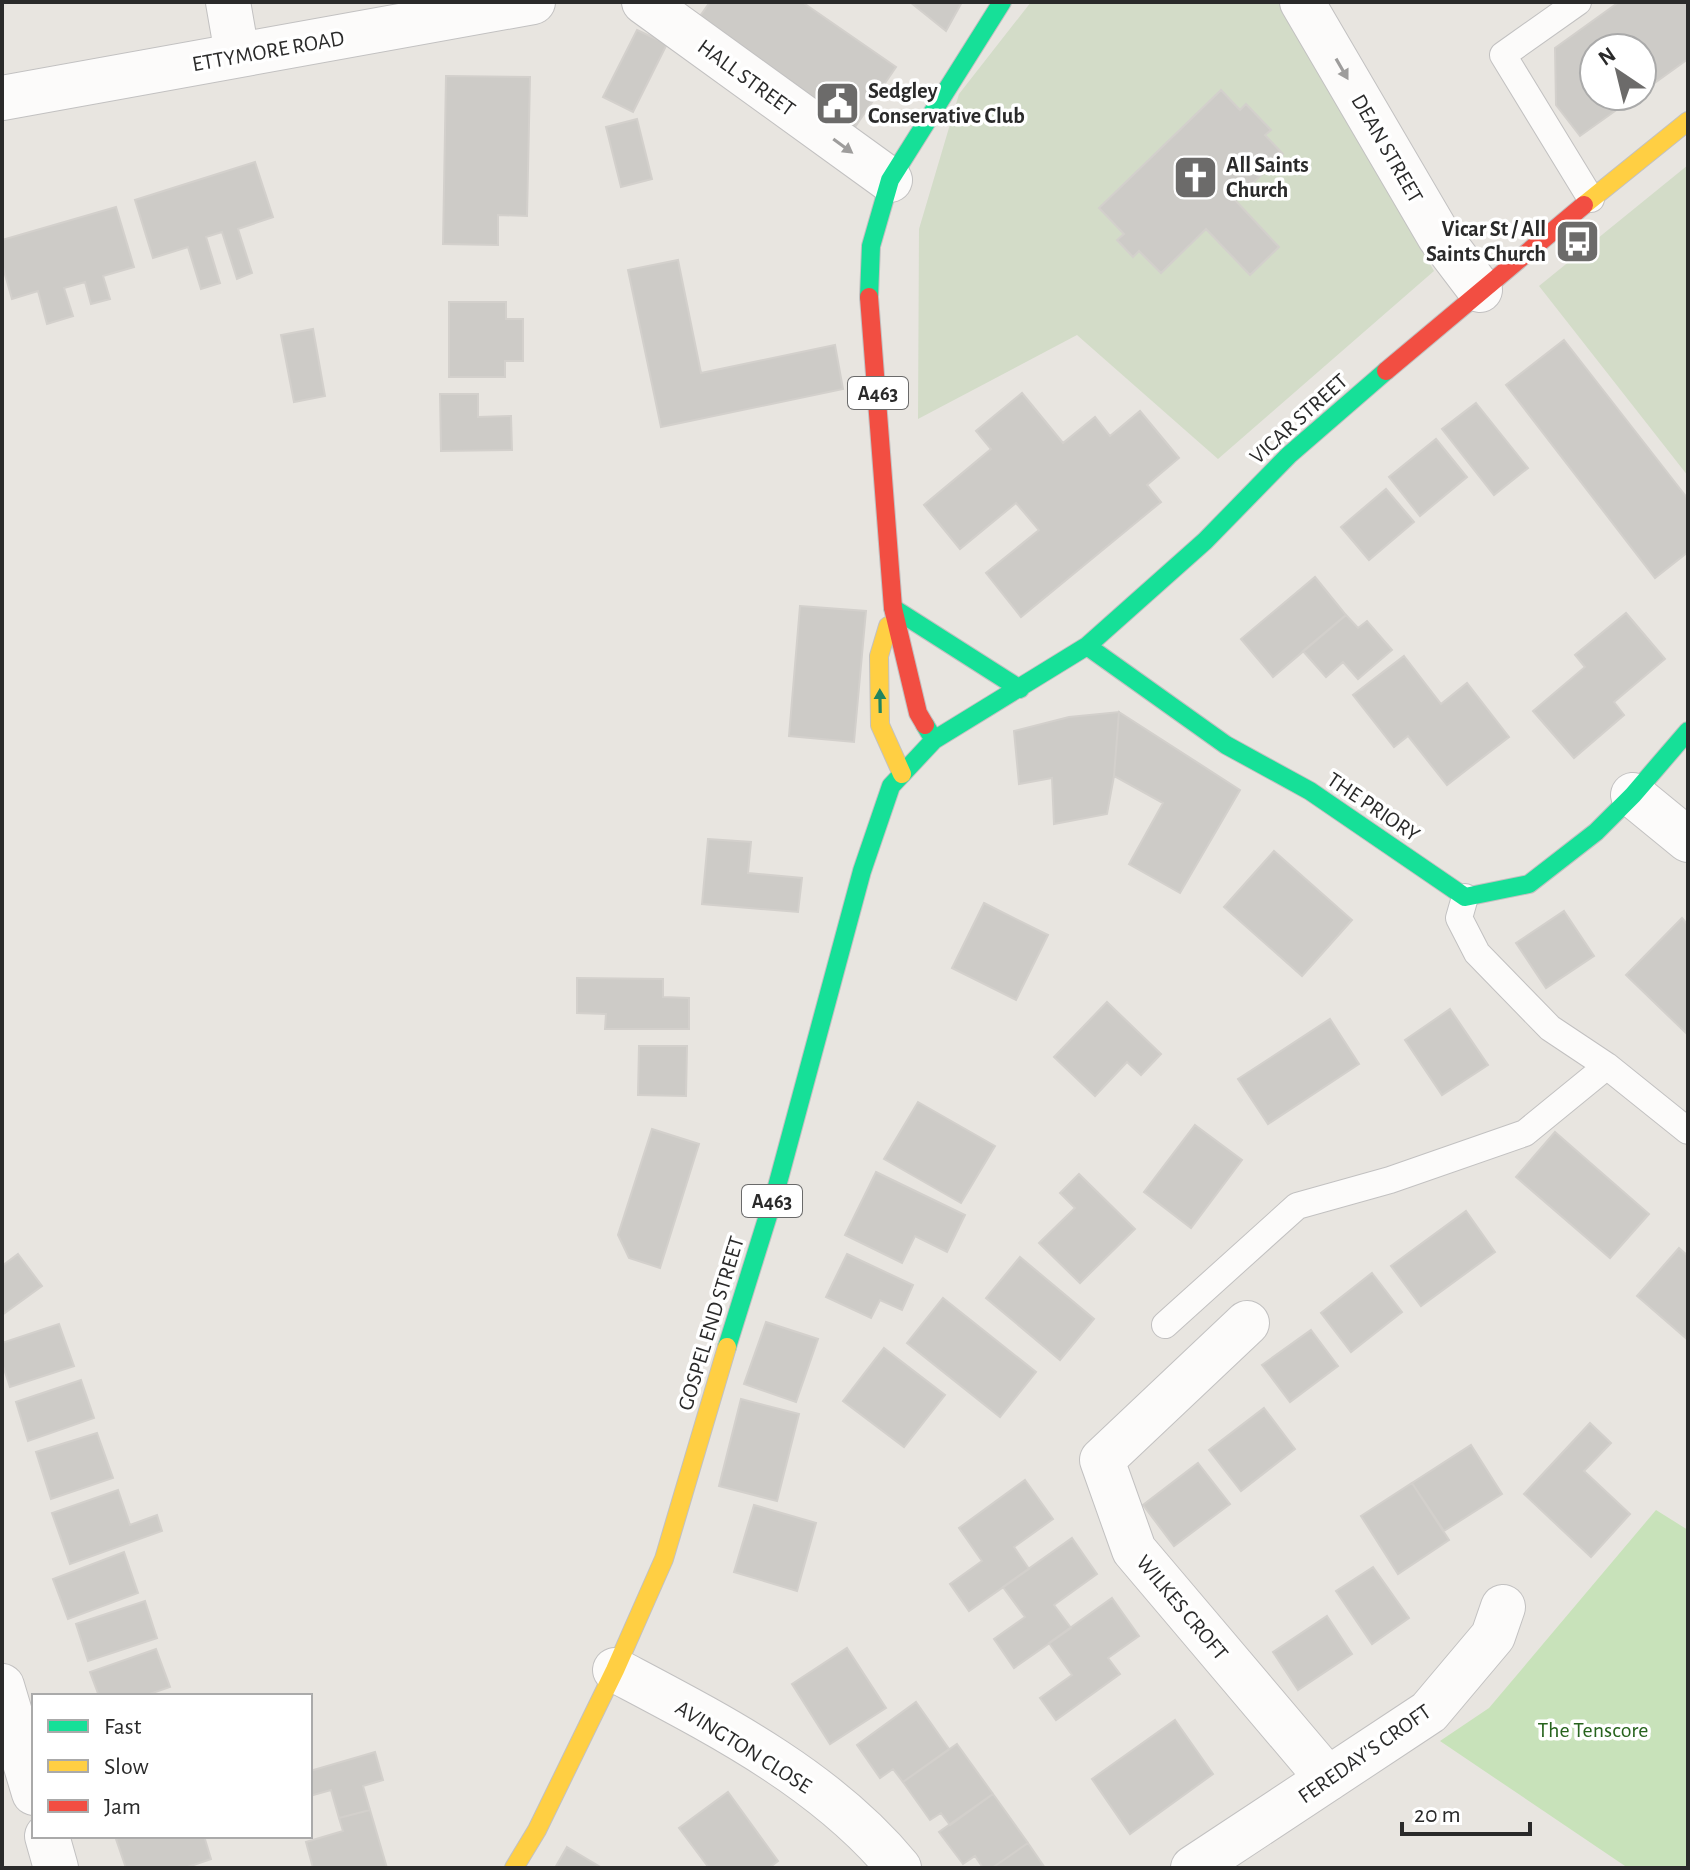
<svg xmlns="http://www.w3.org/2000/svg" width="1690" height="1870" font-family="'Alegreya Sans',sans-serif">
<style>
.green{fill:#c8e2ba}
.cemetery{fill:#d3dcc8}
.building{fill:#cdcbc7;stroke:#d3d0cc;stroke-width:2}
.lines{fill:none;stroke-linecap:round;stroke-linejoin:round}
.lane-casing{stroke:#c2c1c1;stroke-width:28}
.street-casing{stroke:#c2c1c1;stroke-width:46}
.fast-casing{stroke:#c2c1c1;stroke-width:20}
.slow-casing{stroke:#c2c1c1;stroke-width:20}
.jam-casing{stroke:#c2c1c1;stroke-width:20}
.lane{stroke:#fcfbfa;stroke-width:26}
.street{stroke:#fcfbfa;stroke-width:44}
.fast{stroke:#16e098;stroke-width:18}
.slow{stroke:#ffcf43;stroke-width:18}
.jam{stroke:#f24e42;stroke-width:18}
.oneway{fill:#9e9d9c}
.oneway2{fill:#208561}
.labels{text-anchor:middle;stroke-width:7;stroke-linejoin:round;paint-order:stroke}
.shield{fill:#fff;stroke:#6a6a6a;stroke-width:2}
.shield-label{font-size:20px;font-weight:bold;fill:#2a2a2a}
.street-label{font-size:22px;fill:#2a2a2a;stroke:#fff}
.poi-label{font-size:22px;font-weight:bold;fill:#2a2a2a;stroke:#fff;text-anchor:start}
.park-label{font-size:22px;fill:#27631d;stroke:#fff}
</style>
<rect width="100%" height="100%" fill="#e8e5e0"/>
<path class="green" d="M1656 1510 1688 1530V1868H1628L1440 1741 1489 1708Z"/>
<path class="cemetery" d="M1031 2H1281L1434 271 1218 459 1077 335 918 419 919 229 959 94Z
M1688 165V476L1539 286Z"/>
<path class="building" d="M710 2H802L896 67 855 127 698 19Z
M910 2H962L946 31Z
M1619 2H1688V59L1642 92V48H1594V96H1636L1580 136 1556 105 1555 48Z
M637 30 667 44 633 112 603 97Z
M446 76 530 77 527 216 498 215V245L443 244Z
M1221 90 1240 110 1246 104 1271 130 1265 135 1283 154 1235 200 1279 247 1250 275 1206 229 1161 273 1139 251 1133 257 1117 240 1124 234 1099 208Z
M637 119 652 179 621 187 606 127Z
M255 162 273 217 238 229 252 273 237 279 222 232 206 237 220 283 201 289 188 247 153 258 135 200Z
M116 207 134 267 103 276 110 299 91 304 85 282 64 288 73 316 47 324 38 291 12 299 2 264V240Z
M678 260 701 373 835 345 843 389 661 427 628 270Z
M449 302H506V319H523V361H505V377H449Z
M313 329 325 396 294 402 281 335Z
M1564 340 1688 499V552L1655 578 1506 385Z
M1022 393 1063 443 1095 417 1110 436 1140 411 1179 458 1147 485 1161 502 1021 617 986 573 1039 530 1016 503 960 549 924 505 991 449 976 431Z
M440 394H478V417L511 416 512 450 441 451Z
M1476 403 1528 468 1494 495 1442 429Z
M1436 439 1467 477 1420 516 1389 477Z
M1386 489 1414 522 1369 560 1341 527Z
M1315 577 1346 615 1273 677 1241 639Z
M800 606 866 611 854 742 789 736Z
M1626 613 1665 659 1614 702 1624 715 1574 758 1533 711 1585 667 1575 655Z
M1346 615 1358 628 1367 621 1392 650 1358 679 1343 662 1326 677 1303 651Z
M1404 656 1441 704 1467 683 1509 737 1447 785 1408 736 1394 747 1353 695Z
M1119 712 1240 790 1180 893 1129 864 1163 803 1114 776Z
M1119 712 1114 776 1107 814 1054 824 1052 778 1019 784 1014 731 1069 717Z
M708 839 751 842 748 873 802 878 798 912 702 904Z
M1274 851 1352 920 1302 976 1224 907Z
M984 903 1048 935 1016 1000 952 968Z
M1564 911 1594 956 1546 988 1516 943Z
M1682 918 1688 925V1035L1626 975Z
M577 978 663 979V997L689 998V1029H605L606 1014 577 1013Z
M1107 1002 1161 1054 1141 1075 1127 1062 1095 1096 1054 1057Z
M1450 1009 1488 1065 1442 1095 1405 1040Z
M1330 1019 1359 1064 1268 1124 1238 1079Z
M639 1046H687L686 1096 638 1095Z
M918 1102 995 1146 961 1203 884 1159Z
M1195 1125 1242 1160 1191 1228 1144 1192Z
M652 1129 699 1144 660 1268 629 1258 618 1235Z
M1555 1132 1649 1214 1610 1258 1516 1177Z
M876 1172 965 1215 947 1252 915 1236 902 1263 845 1235Z
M1079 1174 1135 1229 1080 1283 1039 1243 1075 1208 1060 1193Z
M1466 1211 1495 1252 1421 1306 1391 1266Z
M1679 1248 1688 1256V1340L1637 1296Z
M18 1254 42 1286 2 1315V1266Z
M847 1254 913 1285 902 1310 880 1300 871 1318 826 1297Z
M1020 1257 1094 1319 1060 1360 986 1298Z
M1372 1273 1402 1312 1351 1352 1321 1313Z
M943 1298 1036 1372 1000 1417 907 1343Z
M766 1322 818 1339 796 1402 744 1384Z
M59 1324 74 1366 10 1387 2 1363V1343Z
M1311 1330 1338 1366 1290 1402 1262 1365Z
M884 1348 945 1395 904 1447 843 1401Z
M81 1380 94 1418 28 1441 16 1402Z
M741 1399 799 1414 777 1501 719 1486Z
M1264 1408 1295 1449 1241 1491 1209 1450Z
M1590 1423 1611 1443 1584 1471 1630 1514 1591 1557 1524 1494Z
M97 1433 113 1478 51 1499 36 1452Z
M1471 1445 1502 1494 1444 1531 1412 1483Z
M1198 1463 1230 1504 1174 1546 1143 1505Z
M1025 1480 1053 1519 1014 1547 1029 1569 969 1611 950 1584 982 1561 959 1528Z
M1412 1483 1449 1540 1398 1574 1361 1516Z
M118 1490 130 1525 157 1515 162 1531 70 1564 52 1513Z
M754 1505 816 1523 797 1591 734 1572Z
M1072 1538 1097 1574 1054 1605 1071 1628 1014 1668 994 1639 1025 1617 1003 1587Z
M124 1552 138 1593 68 1619 53 1579Z
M1373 1567 1409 1618 1372 1644 1336 1591Z
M1112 1598 1139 1636 1108 1658 1120 1674 1056 1720 1040 1698 1072 1675 1049 1643Z
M145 1601 157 1638 88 1661 76 1624Z
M1327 1616 1352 1654 1298 1690 1273 1652Z
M847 1648 886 1708 830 1744 792 1684Z
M156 1649 170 1687 144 1696H99L90 1672Z
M916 1702 949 1749 903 1782 893 1769 880 1778 857 1745Z
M1175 1720 1213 1774 1130 1834 1092 1779Z
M957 1744 993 1794 950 1825 941 1813 930 1820 903 1782Z
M375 1752 383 1780 363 1786 370 1810 339 1818 331 1790 310 1796V1771Z
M728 1792 778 1861 769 1868H709L679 1828Z
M993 1794 1028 1843 992 1868H983L975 1856 963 1864 939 1832Z
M370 1810 387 1868H313L306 1842 343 1831 339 1818Z
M124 1836H204L211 1859 185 1868H126L116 1839Z
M1028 1843 1045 1868H992Z
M567 1847 602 1868H555Z"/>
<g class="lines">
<defs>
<path id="lane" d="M1578 2 1503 55 1591 199
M1465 897 1459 918 1477 953 1550 1028 1607 1066 1688 1131
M1165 1325 1297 1206 1390 1180 1525 1133 1607 1066"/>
<path id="street" d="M228 2 237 54
M644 2 890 180
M1302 2 1439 236 1480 290
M2 98 533 2
M1633 795 1688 840
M1247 1323 1102 1460 1134 1550 1328 1779
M615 1670C715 1723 825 1778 899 1868
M2 1686 34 1793
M47 1836 56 1868
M1193 1868 1429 1712 1493 1636 1503 1607"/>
<path id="fast" d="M869 297 871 246 890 180 1002 2
M893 608 1020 689
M1087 646 1226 745 1310 791 1465 897 1529 884 1596 832 1633 795 1688 731
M934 740 1087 646 1205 541 1289 455 1386 371
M727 1347 776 1190 862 871 891 786 934 740 925 725"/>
<path id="slow" d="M1584 205 1688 121
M888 626 879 656 880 725 902 774
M514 1868 537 1830 615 1670 664 1559 727 1347"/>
<path id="jam" d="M869 297 893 608 918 713 925 725
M1386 371 1584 205"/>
</defs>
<use href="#lane" class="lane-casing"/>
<use href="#street" class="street-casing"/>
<use href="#fast" class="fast-casing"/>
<use href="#slow" class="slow-casing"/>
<use href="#jam" class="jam-casing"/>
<use href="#lane" class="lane"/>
<use href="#street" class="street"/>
<use href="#fast" class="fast"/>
<use href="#slow" class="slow"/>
<use href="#jam" class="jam"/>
</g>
<defs><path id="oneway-solid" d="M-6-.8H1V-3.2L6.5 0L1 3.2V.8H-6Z" transform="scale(2)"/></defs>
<g class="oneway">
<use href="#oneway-solid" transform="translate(1342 69) rotate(60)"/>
<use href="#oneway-solid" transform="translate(843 146) rotate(36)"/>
</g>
<use class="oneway2" href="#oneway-solid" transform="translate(880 701) rotate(-91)"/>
<defs>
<symbol id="civic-square" viewBox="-11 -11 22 22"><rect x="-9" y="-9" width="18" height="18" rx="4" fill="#6c6b6a" stroke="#fff"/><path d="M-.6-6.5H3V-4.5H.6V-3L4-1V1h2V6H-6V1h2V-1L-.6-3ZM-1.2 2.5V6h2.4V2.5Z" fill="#fff"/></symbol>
<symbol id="church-square" viewBox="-11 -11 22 22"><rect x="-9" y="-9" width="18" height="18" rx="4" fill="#6c6b6a" stroke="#fff"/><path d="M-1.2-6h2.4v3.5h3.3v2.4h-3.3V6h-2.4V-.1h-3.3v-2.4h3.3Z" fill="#fff"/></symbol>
<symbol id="bus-square" viewBox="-11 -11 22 22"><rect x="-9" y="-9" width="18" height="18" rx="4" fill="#6c6b6a" stroke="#fff"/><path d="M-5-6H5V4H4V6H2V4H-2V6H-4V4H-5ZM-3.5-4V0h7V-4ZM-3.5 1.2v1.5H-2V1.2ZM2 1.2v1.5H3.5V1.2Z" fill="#fff"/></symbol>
</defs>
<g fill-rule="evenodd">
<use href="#civic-square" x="812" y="78" width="51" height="51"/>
<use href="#church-square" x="1170" y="152" width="51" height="51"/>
<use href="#bus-square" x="1552" y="216" width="51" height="51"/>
</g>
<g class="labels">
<g class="shield">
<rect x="848" y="377" width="60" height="32" rx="6"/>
<rect x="742" y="1185" width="60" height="32" rx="6"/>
</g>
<g class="shield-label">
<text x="878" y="400">A463</text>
<text x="772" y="1208">A463</text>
</g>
<g class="street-label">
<text transform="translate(268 50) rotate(-10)" y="8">ETTYMORE ROAD</text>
<text transform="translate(747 77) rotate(36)" y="8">HALL STREET</text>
<text transform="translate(1388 148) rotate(60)" y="8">DEAN STREET</text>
<text transform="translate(1298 418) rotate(-42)" y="8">VICAR STREET</text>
<text transform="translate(1374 806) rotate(34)" y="8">THE PRIORY</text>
<text transform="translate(710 1323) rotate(-73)" y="8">GOSPEL END STREET</text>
<text transform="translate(1183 1607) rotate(50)" y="8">WILKES CROFT</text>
<text transform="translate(744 1746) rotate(32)" y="8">AVINGTON CLOSE</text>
<text transform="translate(1364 1753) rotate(-35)" y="8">FEREDAY'S CROFT</text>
</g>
<g class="poi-label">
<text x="868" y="98">Sedgley<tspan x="868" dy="25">Conservative Club</tspan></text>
<text x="1226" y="172">All Saints<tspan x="1226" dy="25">Church</tspan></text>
<text x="1546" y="236" text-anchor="end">Vicar St / All<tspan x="1546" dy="25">Saints Church</tspan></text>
</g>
<g class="park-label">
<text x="1593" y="1737">The Tenscore</text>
</g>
</g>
<rect width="1690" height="1870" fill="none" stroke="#2a2a2a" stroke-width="8"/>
<rect x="32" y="1694" width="280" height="144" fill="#ffffff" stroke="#aaaaaa" stroke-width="2"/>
<rect x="48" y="1720" width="40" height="12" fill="#16e098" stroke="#aaaaaa" stroke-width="2"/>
<text x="104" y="1734" font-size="24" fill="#2a2a2a">Fast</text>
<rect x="48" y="1760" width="40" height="12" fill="#ffcf43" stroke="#aaaaaa" stroke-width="2"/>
<text x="104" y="1774" font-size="24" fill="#2a2a2a">Slow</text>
<rect x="48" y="1800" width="40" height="12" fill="#f24e42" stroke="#aaaaaa" stroke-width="2"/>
<text x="104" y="1814" font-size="24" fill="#2a2a2a">Jam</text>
<g transform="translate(1618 72) rotate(325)"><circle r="38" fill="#ffffff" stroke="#aaaaaa" stroke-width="2"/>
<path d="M0-6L14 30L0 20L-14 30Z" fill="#6c6b6a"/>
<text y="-12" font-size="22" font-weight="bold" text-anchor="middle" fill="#2a2a2a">N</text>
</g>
<path d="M1402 1822v12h128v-12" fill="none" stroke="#2a2a2a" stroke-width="4"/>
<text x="1414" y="1822" font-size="24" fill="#2a2a2a" stroke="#ffffff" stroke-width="6" paint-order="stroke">20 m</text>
</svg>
